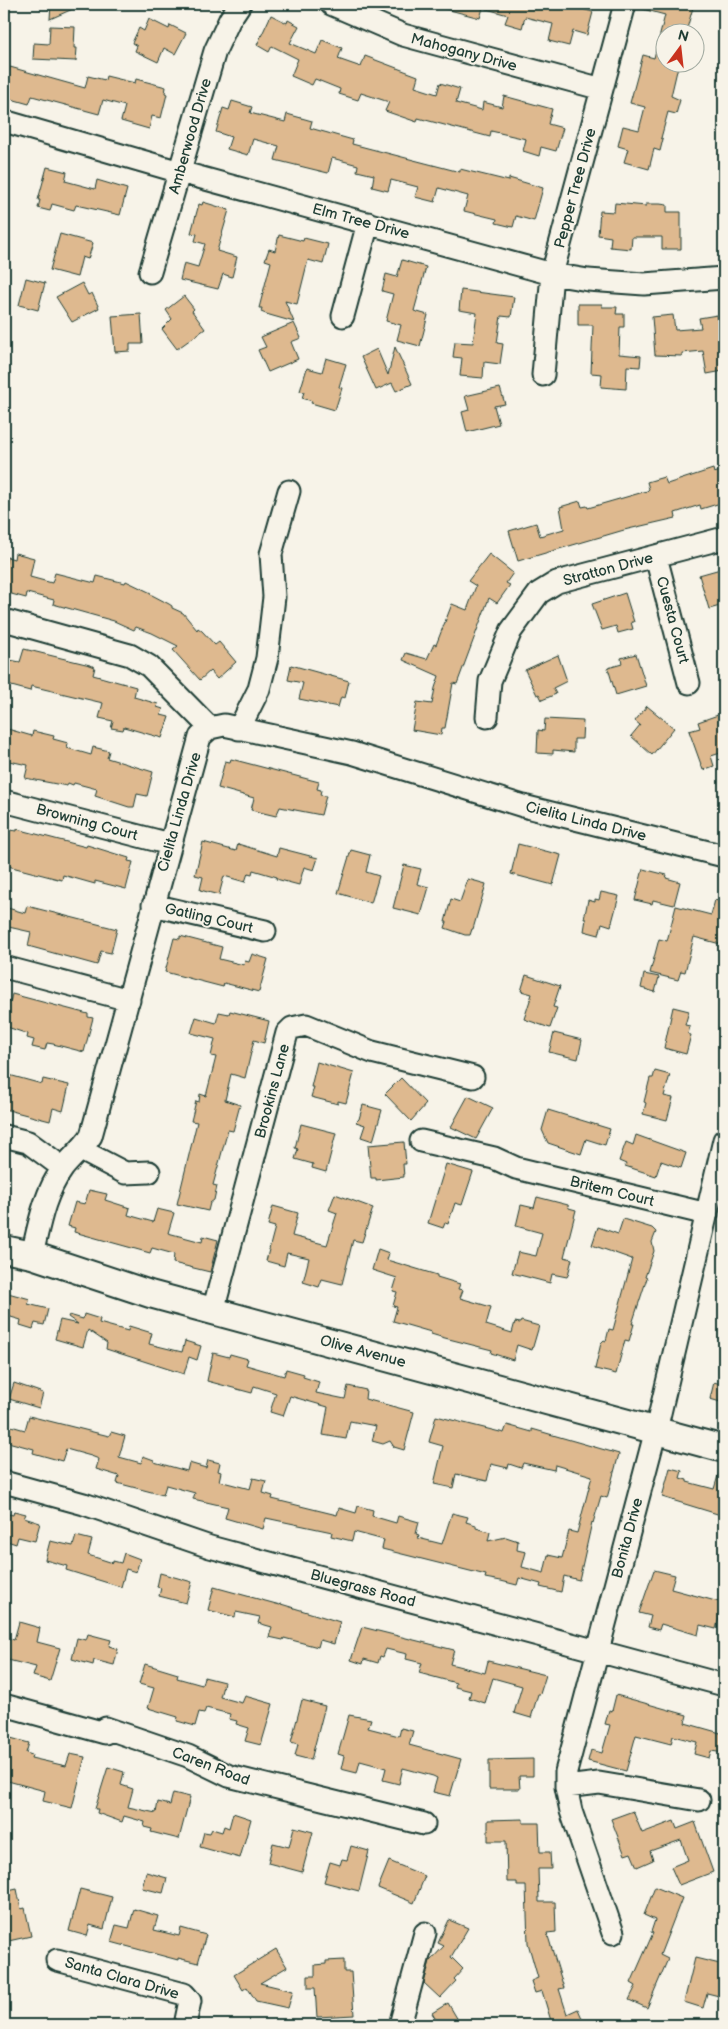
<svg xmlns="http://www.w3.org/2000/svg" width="728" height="2029" font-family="'Balsamiq Sans',sans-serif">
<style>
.building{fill:#deb98f;stroke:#1f3d34}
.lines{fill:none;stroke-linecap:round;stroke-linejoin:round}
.minor-casing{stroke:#1f3d34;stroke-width:25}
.major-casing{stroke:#1f3d34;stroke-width:30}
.minor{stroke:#f7f3e8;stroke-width:21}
.major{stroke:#f7f3e8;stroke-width:26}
.labels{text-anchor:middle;stroke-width:4;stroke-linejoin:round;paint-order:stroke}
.street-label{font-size:15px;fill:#1f3d34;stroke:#f7f3e8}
</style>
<rect width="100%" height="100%" fill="#f7f3e8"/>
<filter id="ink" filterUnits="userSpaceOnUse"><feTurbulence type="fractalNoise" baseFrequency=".02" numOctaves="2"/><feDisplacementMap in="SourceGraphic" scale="10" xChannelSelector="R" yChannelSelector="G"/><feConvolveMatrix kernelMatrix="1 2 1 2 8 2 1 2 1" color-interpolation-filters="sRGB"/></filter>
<g filter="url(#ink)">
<path class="building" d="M51 4H84L50 19Z
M442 4H563L593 12 587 35 573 31 569 46 549 41 553 24 525 17 522 28 505 23 508 15 483 8 480 18 442 8Z
M639 4H694L686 32H666V62H679L671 96 680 100 676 114 668 112 661 138 663 139 660 151 654 149 649 169 624 162 628 149 618 146 623 126 639 130 645 107 630 103 643 55 654 58 665 15 639 8Z
M271 15 287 23 288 20 299 26 290 43 316 54 322 40 342 48 338 59 361 67 365 56 418 76 415 87 437 94 440 83 460 89 456 103 482 110 483 102 502 107 504 96 552 109 548 124 563 128 556 151 541 147 539 156 523 151 526 139 491 131 490 137 418 118 417 122 385 111 389 102 361 93 358 100 339 94 340 89 315 79 312 85 291 76 298 59 272 46 269 52 257 45Z
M149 19 169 29 170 25 186 33 175 54 164 48 158 62 135 51 137 46 132 43 139 28 144 31Z
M50 26 75 27 74 48H77L76 61 33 59 34 43 49 44Z
M10 67 85 88 88 76 105 80 106 76 135 83 136 79 166 87 165 93 167 94 161 118 152 116 149 129 121 121 125 106 103 100 99 114 32 96 29 104 4 97V78L6 79Z
M232 101 252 107 250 113 285 122 287 114 312 121 310 128 353 140 352 144 460 172V169L509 181V178L543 188 534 221 516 216 513 227 496 223 497 219 464 211 468 196 439 188 435 202 415 197 418 187 391 180 388 191 372 187 374 175 357 171 358 165 332 158 328 173 275 160 279 146 253 139 248 155 227 149 231 137 216 132 223 108 229 110Z
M47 167 67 172 65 181 95 189 97 180 127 189 120 215 76 205 74 210 52 204 50 211 38 208 40 200H38Z
M203 202 229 210 217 251 237 257 232 277 223 274 218 289 180 280 184 263 198 267 205 244 195 241 197 234 191 233 199 204 202 205Z
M615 203 646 206V204H660L667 205V212H681V249H662V237H632L631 249 610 247 611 237 598 235 600 211 614 212Z
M60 234 93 243 88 259 82 257 77 277 50 270Z
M279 235 303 241 304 238 328 244 323 264 308 260 297 304 285 301 294 322 266 314 261 312 262 308H259L271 262 265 260 269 249 275 251Z
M402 260 426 267 414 311 428 315 420 346 397 340 401 325 386 321 393 294 382 291 386 274 397 277Z
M26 278 45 283 38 310 19 305Z
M82 283 88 295 92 293 99 308 72 322 56 297Z
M461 290 514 297 511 317 501 316 497 343 503 344 500 364 484 362 483 378 460 376 462 358 453 357 455 342 473 343 477 313 459 310Z
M184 296 194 309 192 311 205 329 177 349 162 329 172 319 166 310Z
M578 304H602V307H617L616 314H624V327H620L619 354 641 356 640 367 627 366 626 389 601 387 602 374 591 373 593 325H578Z
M141 314 143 344H130V351L115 352 112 316Z
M673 315 675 330 701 328 699 318 717 315 719 327 724 326V358L721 359 723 371 707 374 703 351 682 353V356L655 355 652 317Z
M294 323 301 338 291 342 298 359 268 372 258 350 266 347 261 337Z
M395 347 412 384 396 391 392 383 376 390 361 357 377 349 388 375Z
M326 358 346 364 339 387 342 388 335 410 311 403 312 401 302 398 304 392 300 391 307 368 322 372Z
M500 388 505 404 494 406 499 424 467 432 462 412 469 410 465 396Z
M713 469 714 473 724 470V502L701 509 700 505 675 513 676 518 624 530 518 561 509 531 536 523 540 536 564 529 560 507 580 501 582 507 587 506 588 508 647 491 649 489 647 482 664 477 667 484Z
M15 553 34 558 30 577 52 583 55 573 95 583 97 576 125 583 126 581 151 593 150 594 169 604 172 606V608L183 613 197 630 198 628 202 631 215 645 219 642 236 662 217 679 210 671 200 680 173 650 178 646 152 633 136 627 134 630 114 621 53 604 54 600 27 593 26 598 4 592V573L7 557 14 559Z
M489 554 513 573 506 583 510 585 497 603 489 598 457 684 453 683 445 728H442L441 735 412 730 417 702 432 704 435 688 439 676 403 660 406 653 427 659 434 644 436 645 452 604 467 610 476 586 468 581Z
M724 568V605L709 609 699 575Z
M625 593 634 622H631L633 629 618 633 616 626 602 630 592 604Z
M24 649 90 665 95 667 93 675 136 687 134 697 158 704 157 707 163 709 161 715 169 717 162 738 124 727 123 730 111 728 113 721 99 718 103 703 31 686 30 691 4 684 10 660 20 662Z
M636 654 646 686 616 695 608 668 622 664 621 658Z
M558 655 567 681 553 688 556 694 542 700 539 694 537 695 525 670Z
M291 665 349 681 345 698 341 697 338 707 299 699 303 683 288 680Z
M647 706 674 728 652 755 631 736 640 725 635 721Z
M718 715 724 733V752L711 756 714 766 703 770 689 731 700 728 698 722Z
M545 719 583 721 582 739H574V752L553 750V754L537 753 538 730 544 731Z
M4 728 32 736 33 731 54 736 53 739 68 743 67 748 91 755 93 747 109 751 107 758 153 772 147 796 137 794 134 807H129L95 796 97 789 74 783 73 785 68 783 67 786 25 778 28 765 4 760Z
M231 759 319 782 317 789 321 790 320 795 326 796 321 815 280 807 276 816 251 810 254 798 218 788 225 761 230 762Z
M17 829 86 847 87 845 129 858 128 861 133 862 126 889 95 881V884L63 875 62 880 4 865 10 830 17 831Z
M203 842 236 851 238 844 277 856 279 848 318 858 314 870 304 867 299 885 276 879 277 877 253 870 252 874 248 873 245 882 224 876 219 895 200 890 203 877 195 875Z
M518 844 561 855 553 885 511 874Z
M351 850 370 855 366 872 379 876 371 903 338 893Z
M404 865 421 869 417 884 429 887 421 915 393 908Z
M643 869 667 875 666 878 680 882 674 905 653 900 652 904 635 900Z
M468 879 486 884 473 929H472L470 935H465L445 928 447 922H445L451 899 460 902Z
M601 892 619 896 611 926 602 923 599 935 584 931 586 919H584L588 900 595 902V899L599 900Z
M715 900 724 903V945L694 937 685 972 681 971 678 980 650 973 659 939 667 941 676 906 711 915Z
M27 906 117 929 111 953 101 951 97 965 28 946 31 932 4 926V907L25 913Z
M180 936 222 947 219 959 244 965 245 961 249 962 252 954 268 959 259 992 224 983 223 987 165 972 174 938 180 939Z
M644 974 659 977 655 992 641 988Z
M526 975 560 986 553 1007 557 1008 550 1028 524 1019 532 994 521 991Z
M12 994 88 1014V1017L93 1018 84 1052 53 1044 47 1043 45 1050 32 1047 34 1040 27 1038 28 1034 4 1026V1009L6 1001 10 1002Z
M673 1007 689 1011 685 1025 690 1026 688 1034 691 1035 686 1054 664 1048Z
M230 1011 269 1021 264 1043 254 1040 245 1078 231 1074 225 1100 240 1105 233 1131 228 1130 226 1137 213 1185 217 1186 214 1200 210 1203 208 1211 177 1204 197 1122 191 1121 196 1101 199 1102 200 1094 206 1096 216 1057 211 1056 215 1039 191 1033 196 1017 216 1023 219 1012 229 1014Z
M554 1033 582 1040 578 1059 549 1052Z
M317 1062 354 1073 346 1103 338 1101V1104L311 1097 314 1087H311Z
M655 1071 670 1075 664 1096 673 1098 667 1120 643 1114 646 1103 644 1102 650 1078H653Z
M9 1075 42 1084 43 1079 69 1085 63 1111 53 1108 50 1121 4 1109V1088L5 1089Z
M401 1078 426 1104 411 1121 385 1094Z
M468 1096 493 1108 476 1139 451 1127Z
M363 1105 382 1110 373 1141 361 1137 365 1125 356 1122 359 1119Z
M548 1110 610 1129 605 1145 586 1139 581 1154 548 1143 542 1130Z
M301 1124 336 1133 326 1172 312 1168 313 1164 295 1159 298 1149 295 1148Z
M636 1135 686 1153 681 1168 661 1161 656 1176 625 1166 626 1164 619 1161 626 1142 633 1145Z
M404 1142 406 1164H403L404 1177 376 1180V1178H371L368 1145Z
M446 1164 473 1172 462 1205 455 1203 448 1224 445 1223 443 1228 428 1223Z
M89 1190 107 1194 105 1200 130 1208 128 1215 153 1222 157 1209 174 1213 168 1233 202 1242 203 1236 218 1240 210 1272 173 1263 174 1254 152 1248 150 1253 74 1232 75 1228 68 1226 75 1202 85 1204Z
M335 1194 373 1208 362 1242 353 1240 342 1284 322 1279 319 1287 303 1282 309 1258 287 1253 284 1266 266 1261 275 1227 268 1225 273 1206 298 1213 292 1236 327 1245 337 1213 329 1210Z
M537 1197 568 1205 569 1208 576 1210 564 1257 572 1259 568 1275 567 1277 552 1274 550 1283 512 1273 518 1252 536 1256 542 1233 516 1226 521 1205 534 1208Z
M623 1219 652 1228 656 1232 652 1242 654 1251 645 1277 647 1278 632 1324H634L629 1341 625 1340 616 1374 595 1369 601 1343 604 1340 606 1341 609 1329 613 1330 632 1259 592 1245 598 1227 618 1234Z
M378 1249 389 1253 387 1260 437 1275V1277L460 1284 458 1289 463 1290 460 1298 491 1307 486 1325 512 1333 515 1322 520 1323 521 1321 539 1326 532 1350 517 1345 513 1360 491 1353 492 1350 441 1337 431 1334V1332L393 1321 397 1307 393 1306 397 1292 393 1291 397 1278 372 1270Z
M8 1293 30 1299 28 1304 48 1309 44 1325 35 1323 33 1329 20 1325 21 1320 4 1315Z
M84 1314 100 1319 99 1323 128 1331 129 1326 152 1333 149 1344 182 1352 185 1341 201 1346 197 1360 189 1357 184 1374 106 1349 107 1343 88 1330 83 1347 55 1339 60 1320 78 1324 68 1317 69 1315 83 1319Z
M213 1353 229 1357 230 1354 248 1359 246 1365 284 1376 286 1369 304 1374 303 1377 319 1382 316 1393 345 1399 348 1386 366 1390 365 1399 414 1412 404 1450 394 1447 390 1441 383 1444 372 1441 376 1426 350 1421 346 1439 323 1435 328 1407 290 1396 283 1416 270 1412 276 1393 254 1386 252 1393 207 1381Z
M714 1382 724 1385V1403L710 1399Z
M14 1383 43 1393 39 1408 9 1399Z
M29 1416 109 1436 111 1432 125 1436 119 1457 141 1463 143 1456 154 1460V1462L187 1471 189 1463 206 1468 208 1460 220 1463 218 1471 221 1472 219 1481 250 1489 253 1478 266 1481 263 1493 273 1496 272 1499 337 1515 339 1508 356 1513 358 1506 373 1510 372 1516 396 1523 398 1516 419 1522 416 1534 419 1535 418 1538 442 1544 452 1513 468 1517 466 1522 476 1525V1528L490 1532 488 1541 506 1537 518 1541 517 1550 526 1552 522 1567 544 1573 548 1555 562 1558 569 1531 577 1533 592 1476 555 1465 554 1470 523 1463 521 1468 509 1464 508 1468 491 1464 487 1481 456 1474 453 1488 434 1484 443 1446 429 1442 436 1416 504 1433 507 1425 532 1432V1429L619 1454 607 1498 601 1496 593 1523 592 1522 579 1580 564 1576 561 1592 540 1587 541 1584 519 1578 517 1585 501 1581 485 1578 486 1575 382 1549 384 1540 354 1532 352 1541 331 1536 332 1532 266 1518 263 1529 225 1518 228 1507 193 1499 195 1493 166 1485 163 1495 117 1483 119 1476 96 1469 99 1459 91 1456 66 1449 62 1461 33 1453 34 1449 4 1441V1424L25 1430Z
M721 1466 724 1467V1516L662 1497 670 1468 682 1471 680 1478 687 1480V1482L714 1489Z
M14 1511 26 1514 24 1518 40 1523 35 1541 18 1537 16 1544 4 1540V1513L13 1515Z
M76 1536 92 1540 88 1555 113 1563V1561L121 1563 124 1553 140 1559 136 1572 126 1569 121 1587 66 1570 67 1566 45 1560 50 1541 73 1546Z
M654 1570 675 1575 671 1589 723 1603 716 1629 700 1625 698 1635 661 1624 659 1630 648 1627 651 1616 639 1613Z
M160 1573 192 1582 186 1603 159 1596 161 1588 157 1587Z
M214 1587 280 1605 281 1604 340 1622 334 1644 320 1640 318 1647 284 1638 283 1640 269 1637 272 1627 258 1623 260 1617 236 1612 235 1617 208 1610Z
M19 1622 40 1628 37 1642 60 1648 50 1681 33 1676 36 1667 4 1659V1637L14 1640Z
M362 1627 454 1650 450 1664 485 1673 488 1661 546 1675 540 1694H538L531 1718 514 1713 522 1686 493 1678 485 1703 469 1698 471 1691 455 1687 456 1683 419 1673 422 1663 406 1659 407 1654 386 1649 383 1657 380 1656 378 1663 364 1659 363 1664 351 1660Z
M88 1634 111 1640 109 1646 118 1649 114 1665 94 1660 93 1665 72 1659 77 1638 86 1640Z
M145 1664 178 1674 177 1678 202 1685 204 1677 224 1682 220 1697 242 1703 245 1696 273 1704 261 1745 245 1741 249 1728 236 1724 237 1721 229 1719 230 1714 206 1708 204 1713 199 1712 195 1726 177 1721 178 1717 148 1708 154 1688 139 1684Z
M616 1695 687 1715 685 1723 724 1734V1753L711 1751 709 1758 694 1754 697 1742 673 1736 671 1744 636 1735 626 1771 588 1761 591 1750 602 1753 610 1725 605 1724 609 1710 612 1711Z
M302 1700 325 1706 311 1760 295 1756 298 1744 291 1742Z
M349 1715 371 1719 368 1728 399 1736 401 1728 413 1731 409 1745 461 1759 450 1796 433 1792 437 1778 433 1776 403 1768 399 1784 383 1780 386 1768 360 1761 357 1773 341 1769 344 1756 338 1754Z
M7 1737 29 1743 26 1753 32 1755 31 1758 66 1766 70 1754 85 1757 72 1808 43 1801 45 1791 4 1780V1751Z
M533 1759V1776H519L520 1789H489V1760Z
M108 1767 124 1772 121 1785 133 1789 128 1807 156 1813 158 1802 170 1805 173 1793 190 1797 179 1839 151 1832 152 1829 144 1827 145 1822 124 1816 122 1822 97 1813 98 1809H95Z
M633 1811 642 1833 674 1821 677 1829 695 1822 713 1872 679 1885 671 1867 688 1860 681 1840 650 1851 653 1860 637 1867 631 1853 625 1855 611 1819Z
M233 1813 251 1819 240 1858 200 1847 204 1832 210 1833 212 1829 222 1832 224 1826 229 1828Z
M523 1819V1823H539L540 1852H550L551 1869H538L539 1902H555L556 1932 547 1933 564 1988 559 1989 567 2014 578 2009 585 2025H541L551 2021 542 1991 535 1993 531 1981 538 1978 528 1943 526 1886H517V1882H507L506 1841H488V1820Z
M294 1827 313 1832 302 1872 268 1863 273 1843 289 1847Z
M351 1846 369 1851 359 1891 324 1882 330 1862 340 1865 342 1859 347 1860Z
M389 1861 425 1876 414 1903 378 1888Z
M146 1872 167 1878 163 1893 142 1888Z
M655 1887 682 1898 660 1955 668 1959 647 2008 629 2000 636 1986 631 1983 653 1933 651 1932 655 1920 644 1915Z
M17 1889 21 1909 25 1908 31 1936 4 1942V1892Z
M80 1889 112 1897 104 1929 90 1925 87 1936 69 1931Z
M134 1909 158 1916 154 1930 179 1936 181 1928 206 1935 198 1963 178 1958V1960L111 1942 116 1925 129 1928Z
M449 1920 468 1928 451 1957 463 1969 454 1979 456 1981 440 1998 424 1983 430 1961 444 1946 438 1943Z
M276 1949 287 1967 260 1983 293 1991 288 2008 256 2001 247 1987 243 1990 234 1975Z
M695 1958 724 1965V1976L719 1996 707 1993 703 2008 684 2002Z
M344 1960V1972H351L354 2015 317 2017 315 1988H308V1976H315V1965L326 1964V1961Z
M448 2003 461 2025H439L432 2013Z"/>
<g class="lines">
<defs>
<path id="minor" d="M331 4 403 35 602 89
M4 121 180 172 552 274 588 280 644 284 724 278
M150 272 215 51 230 19 240 4
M343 316 368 223
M543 375 552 274 625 4
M656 557 689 683
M4 620 130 655 149 666 210 728
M487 717 490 681 511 631 539 593 557 582 724 538
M239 729 259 689 267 658 274 597 271 554 289 491
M4 801 170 844
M153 905 265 931
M4 967 129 1000
M4 1136 28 1142 63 1168
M421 1141 494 1158 516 1168 707 1214
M81 1150 125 1173 149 1172
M32 1255C39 1225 44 1194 63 1168 72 1157 83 1148 91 1136L200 737 210 728 224 725 352 753 523 806 724 856
M213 1311 287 1033 292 1028 306 1025 372 1052 473 1077
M4 1482 84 1504 210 1547 724 1685
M4 1705 105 1733 106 1728 188 1756 229 1776 424 1824
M566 1787 599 1783 699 1800
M613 1933 571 1811 566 1787V1772L656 1430 724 1140
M57 1960 184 1994 190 2001 185 2025
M400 2025 425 1933"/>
<path id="major" d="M4 1249 32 1255 150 1294 724 1449"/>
</defs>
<use href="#minor" class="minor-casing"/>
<use href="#major" class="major-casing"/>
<use href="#minor" class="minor"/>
<use href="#major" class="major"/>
</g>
</g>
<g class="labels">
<g class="street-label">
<text transform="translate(464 52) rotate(15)" y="5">Mahogany Drive</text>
<text transform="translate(190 136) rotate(-74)" y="5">Amberwood Drive</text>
<text transform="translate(575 188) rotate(-75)" y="5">Pepper Tree Drive</text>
<text transform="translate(361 221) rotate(15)" y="5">Elm Tree Drive</text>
<text transform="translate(608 569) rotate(-15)" y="5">Stratton Drive</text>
<text transform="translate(673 620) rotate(75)" y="5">Cuesta Court</text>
<text transform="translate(179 812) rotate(-74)" y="5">Cielita Linda Drive</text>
<text transform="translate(586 821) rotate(14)" y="5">Cielita Linda Drive</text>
<text transform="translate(87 822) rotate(15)" y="5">Browning Court</text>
<text transform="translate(209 918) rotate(13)" y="5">Gatling Court</text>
<text transform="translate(272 1091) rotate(-75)" y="5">Brookins Lane</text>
<text transform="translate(612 1191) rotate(14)" y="5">Britem Court</text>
<text transform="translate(363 1351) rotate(15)" y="5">Olive Avenue</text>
<text transform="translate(627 1538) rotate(-75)" y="5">Bonita Drive</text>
<text transform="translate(363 1588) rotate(15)" y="5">Bluegrass Road</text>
<text transform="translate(211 1766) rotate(21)" y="5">Caren Road</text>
<text transform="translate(122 1978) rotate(16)" y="5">Santa Clara Drive</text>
</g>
</g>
<rect width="728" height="2029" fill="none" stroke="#f7f3e8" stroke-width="20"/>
<rect x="10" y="10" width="708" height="2009" fill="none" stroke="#1f3d34" stroke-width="2" filter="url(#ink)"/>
<g transform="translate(680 48) rotate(15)"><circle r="24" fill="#f7f3e8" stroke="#a1aaa0"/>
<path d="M0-4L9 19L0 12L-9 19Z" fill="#c8321e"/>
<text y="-8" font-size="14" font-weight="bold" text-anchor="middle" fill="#1f3d34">N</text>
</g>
</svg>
